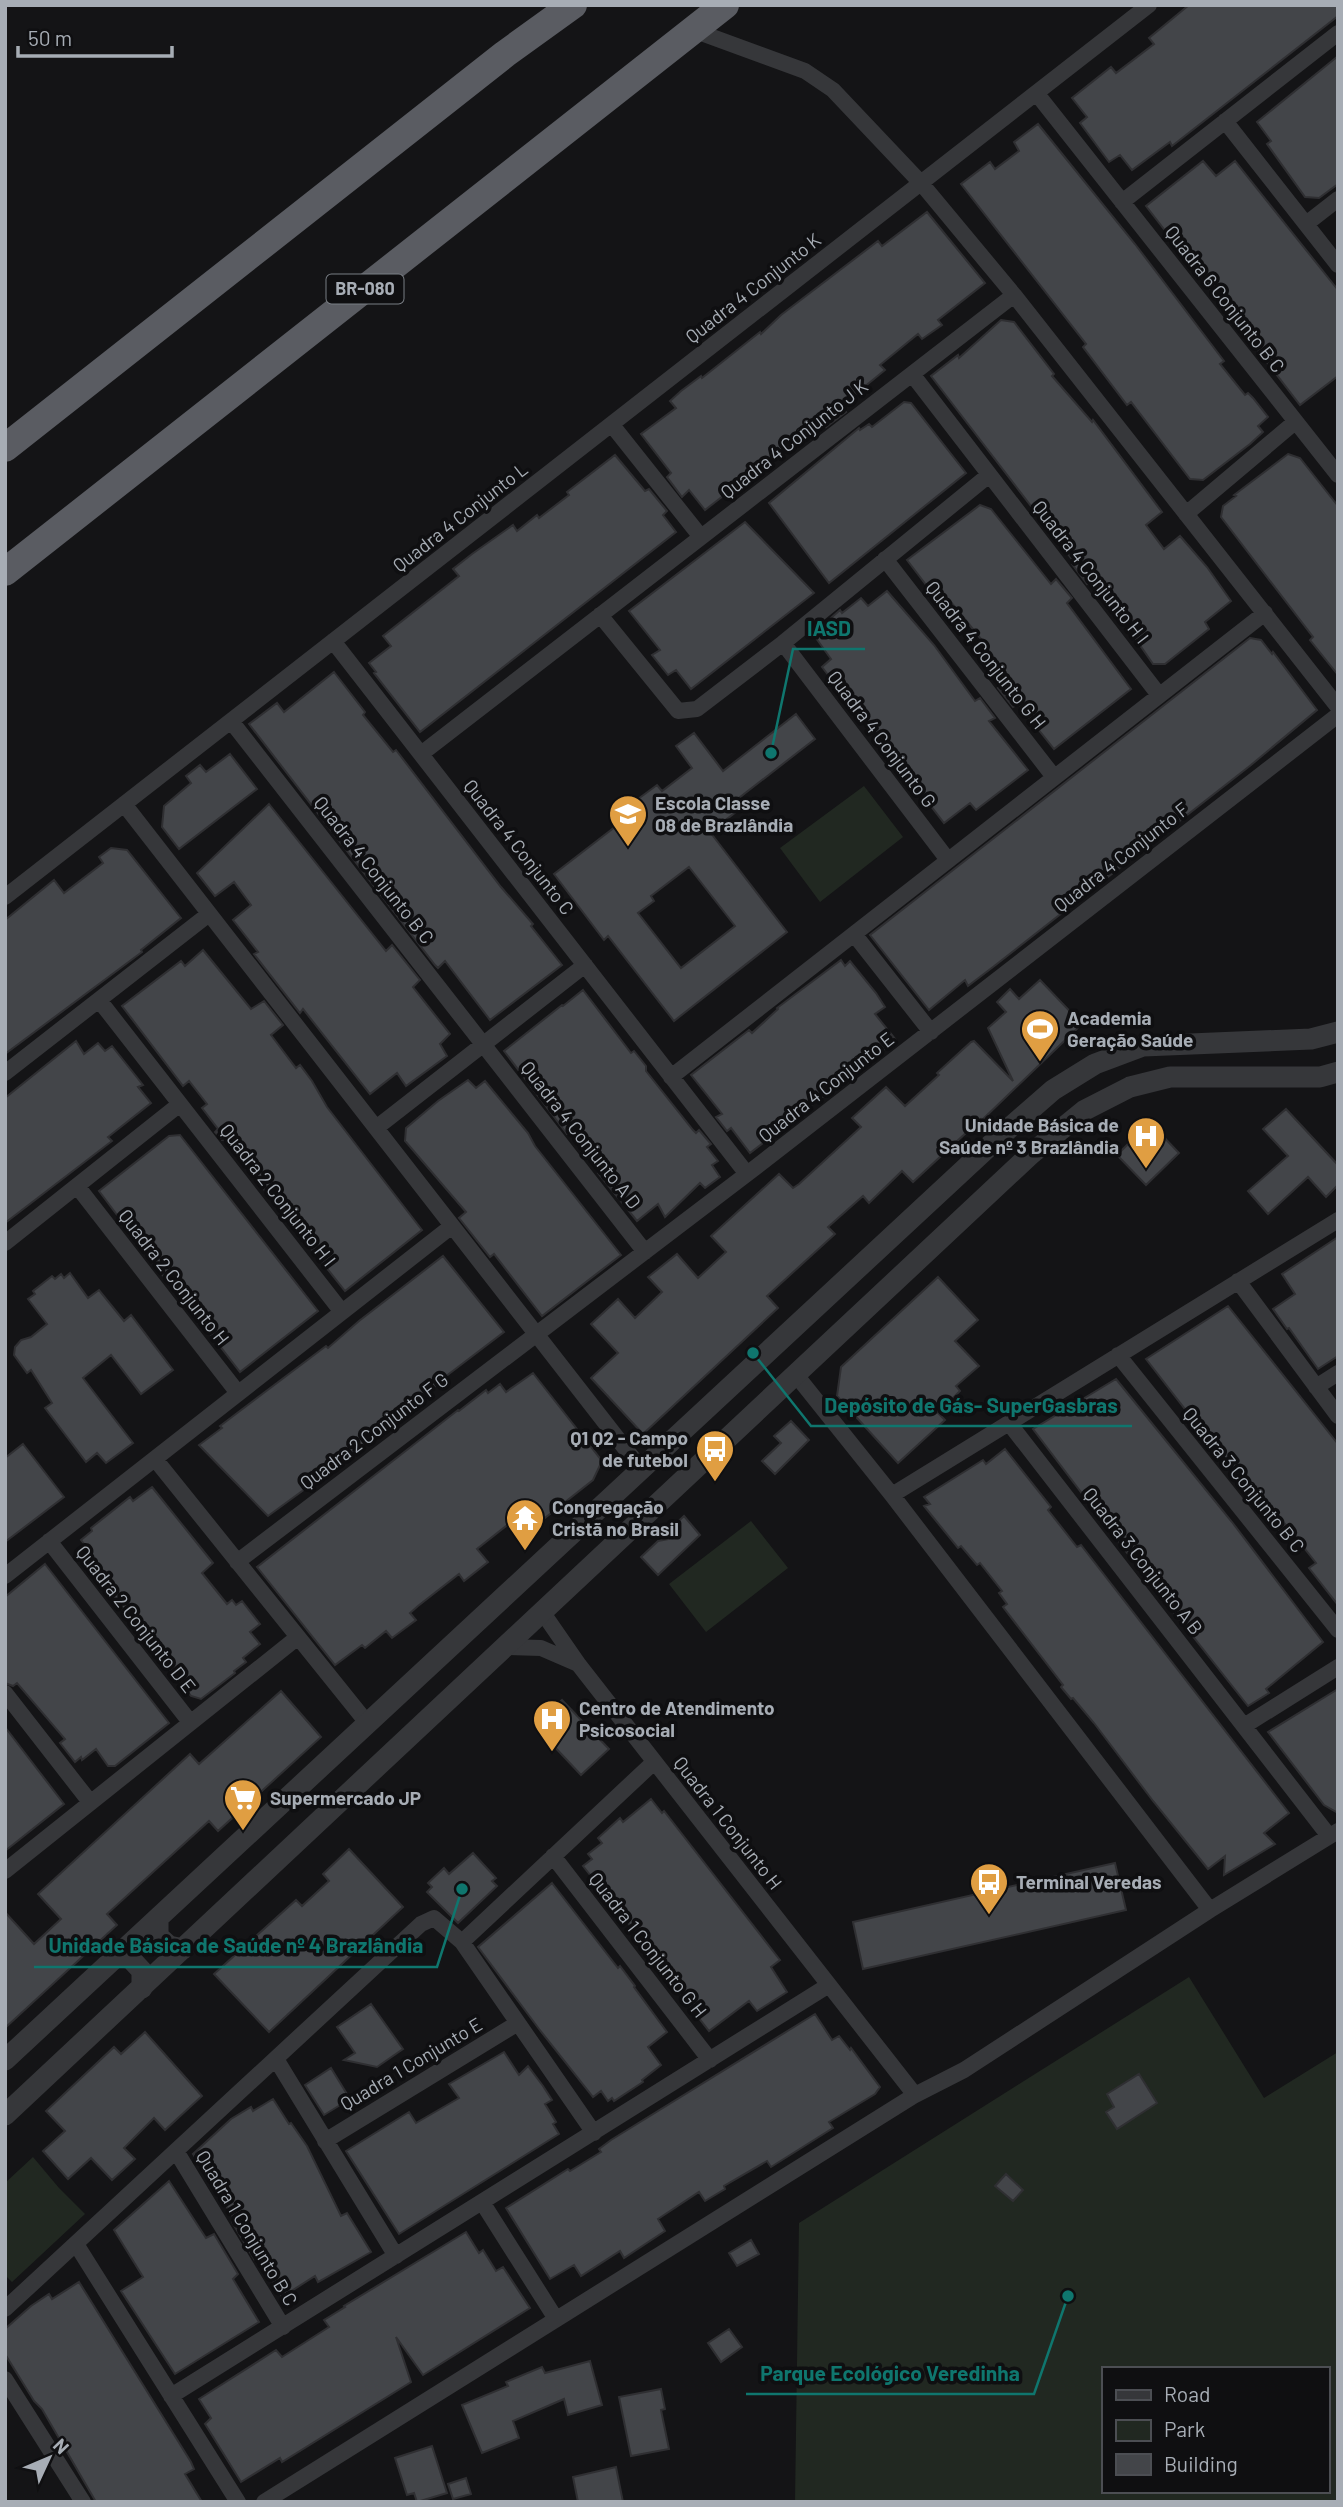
<svg xmlns="http://www.w3.org/2000/svg" width="1343" height="2507" font-family="Barlow,sans-serif">
<style>
.green{fill:#212821;fill-rule:evenodd}
.building{fill:#434549;stroke:#2f2f32;stroke-width:2;fill-rule:evenodd}
.lines{fill:none;stroke-linecap:round;stroke-linejoin:round}
.minor{stroke:#36373a;stroke-width:16}
.tertiary{stroke:#36373a;stroke-width:21}
.trunk{stroke:#5a5c62;stroke-width:28}
.labels{text-anchor:middle;stroke-width:7;stroke-linejoin:round;paint-order:stroke}
.shield{fill:#0f0f11;stroke:#797e84;stroke-width:2}
.shield-label{font-size:18px;font-weight:bold;fill:#a7adb5}
.street-label{font-size:19px;fill:#a7adb5;stroke:#0f0f11}
.poi-label{font-size:19px;font-weight:bold;fill:#a7adb5;stroke:#0f0f11;text-anchor:start}
.leader{fill:none;stroke:#0f766e;stroke-width:2.5}
.callout-dot{fill:#0f766e;stroke:#0f0f11;stroke-width:2.5}
.callout-label{font-size:21px;text-anchor:middle;font-weight:bold;fill:#0f766e;stroke:#0f0f11;stroke-width:7;stroke-linejoin:round;paint-order:stroke}
</style>
<rect width="100%" height="100%" fill="#141416"/>
<path class="green" d="M864 786 903 837 820 902 780 848Z
M751 1521 788 1568 706 1632 669 1584Z
M1189 1977 1264 2098 1338 2052V2502H795L799 2223ZM1103 2369H1327V2491H1103Z
M33 2157 59 2188 85 2214 12 2282 5 2275V2183Z"/>
<path class="building" d="M1189 5H1338V16L1172 146 1170 142 1132 170 1120 155 1109 162 1080 123 1087 117 1072 98 1111 67 1116 73 1154 44 1149 38Z
M1338 56V184L1319 198 1305 197 1267 144 1271 141 1257 122Z
M1038 124 1135 244 1224 361 1220 364 1245 395 1248 393 1253 398 1268 417 1258 426 1263 432 1250 444 1203 480 1190 479 1131 402 1127 405 1083 347 1086 344 961 184 990 162 995 169 1019 151 1014 142Z
M1203 161 1216 176 1235 161 1338 290V376L1300 405 1146 206Z
M927 212 985 283 938 320 942 325 922 339 918 334 880 365 885 370 841 406 846 412 826 427 821 420 705 510 689 490 682 497 667 477 671 473 641 434 676 408 670 401 681 391 701 376 702 378 760 332 761 334 781 315 878 241 882 246Z
M1001 320 1014 322 1054 374 1052 376 1092 422 1093 420 1162 512 1146 525 1164 549 1180 536 1207 567 1231 601 1205 622 1209 629 1165 664H1153L1135 638 1139 635 1132 626 1135 623 1113 597 1107 602 1089 582 1087 584 1072 564 1074 562 931 376 958 355 959 358Z
M904 402 911 403 966 473 829 583 769 503 859 428 860 430 869 424 872 427Z
M1288 454 1300 458 1338 506V675L1310 640 1313 637 1221 517 1223 506 1236 496 1234 495Z
M615 455 645 491 649 489 667 511 663 515 676 532 420 732 374 673 376 672 369 663 391 646 383 636 459 576 453 569 472 554 513 525 517 531 537 515 539 518 569 495 567 492Z
M980 505 991 509 1051 584 1056 579 1072 598 1067 603 1131 689 1054 749 1018 704 1013 707 998 688 1003 685 987 665 981 655 983 653 976 644 981 639 950 601 943 607 907 560Z
M745 522 814 593 691 689 676 670 668 675 652 655 660 650 629 611Z
M887 591 934 645 975 701 980 698 995 718 989 721 1028 770 976 810 970 803 944 823 900 766 898 767 822 667 831 659 813 634 840 610 842 613 861 598 868 606Z
M1250 638 1261 640 1272 654 1273 652 1317 710 1251 765 993 967 968 986 965 980 929 1010 870 935Z
M334 672 365 712 363 715 393 752 396 750 501 887 533 924 531 926 562 965 490 1020 445 961 438 968 435 965 249 724 277 703 284 712Z
M796 714 815 739 739 798 745 805 710 832 787 932 674 1021 608 936 604 940 554 874 620 823 615 816 657 785 662 791 692 768 676 746 694 733 723 771ZM689 867 735 926 681 968 638 913 654 901 651 896Z
M230 754 257 789 179 849 162 827 164 806 191 783 186 776 200 765 206 772Z
M269 804 386 951 392 945 420 980 413 987 450 1034 440 1044 447 1056 406 1086 397 1073 370 1094 303 1009 300 1013 254 954 258 952 233 920 251 905 234 882 215 896 197 873Z
M111 848 127 850 181 918 141 950 142 952 5 1054V920L54 880 64 893 103 863 99 857Z
M203 950 251 1009 264 1001 283 1025 271 1035 296 1068 300 1065 312 1081 327 1107 422 1230 345 1291 262 1187 248 1168 251 1164 230 1138 222 1140 215 1132 218 1129 202 1108 207 1104 189 1081 183 1086 122 1006 181 961 185 966Z
M841 960 845 966 850 961 876 993 885 1007 875 1014 896 1040 750 1153 731 1128 727 1131 716 1117 722 1114 691 1075 749 1030 752 1033 778 1009 777 1008Z
M1040 980 1082 1024 982 1120 981 1119 913 1182 902 1171 869 1203 863 1196 828 1227 835 1234 767 1296 778 1308 643 1434 591 1378 618 1353 591 1324 618 1299 635 1318 662 1292 648 1277 677 1254 698 1278 726 1252 711 1236 779 1174 793 1188 799 1184 861 1127 852 1118 886 1087 905 1106 939 1075 937 1073 971 1042 974 1041 1013 1081 988 1028 1006 1012 997 1002 1010 989 1019 999Z
M583 990 631 1053 634 1051 646 1066V1071L693 1130 696 1133 699 1130 711 1144 707 1147 718 1161 712 1165 720 1177 705 1188 700 1183 665 1217 658 1204 637 1221 598 1173 604 1167 575 1129 567 1134 504 1051 562 1005 563 1006Z
M76 1041 84 1054 98 1043 105 1051 112 1046 143 1085 138 1087 151 1103 108 1137 112 1141 5 1223V1098Z
M468 1080 476 1088 485 1081 528 1133 535 1146 621 1255 542 1316 494 1254 490 1257 459 1218 466 1212 405 1141 406 1128 438 1101Z
M1286 1109 1338 1165V1185L1326 1197 1308 1177 1268 1214 1248 1191 1288 1156 1263 1129Z
M1157 1130 1179 1153 1146 1185 1117 1155 1128 1144H1142Z
M180 1135 318 1311 240 1372 192 1310 195 1309 172 1281H168L160 1272 99 1191 169 1136Z
M1338 1237V1356L1318 1369 1289 1328 1287 1329 1273 1309 1295 1294 1282 1274Z
M443 1256 504 1332 437 1383 438 1384 342 1462 268 1516 199 1445 222 1428 220 1426 326 1346 328 1348 359 1321Z
M70 1273 88 1298 99 1290 124 1321 131 1315 173 1370 141 1394 111 1355 83 1378 133 1443 106 1463 97 1453 86 1462 45 1408 52 1403 31 1370 27 1373 14 1355 15 1347 21 1340 31 1337 47 1324 28 1299 35 1294 33 1291 52 1276 55 1279 61 1274 64 1278Z
M938 1277 978 1320 955 1341 979 1366 956 1386 960 1391 938 1413 945 1420 898 1463 837 1396 841 1367Z
M1228 1306 1338 1444V1605L1309 1568 1316 1563 1285 1524 1279 1530 1146 1359Z
M533 1373 602 1461 593 1480 536 1525 525 1511 477 1549 488 1562 464 1581 459 1574 418 1606 410 1613 416 1620 392 1638 386 1631 365 1648 362 1645 335 1665 257 1567 458 1410 459 1411 486 1390 488 1393 500 1384 506 1392Z
M1116 1379 1232 1522 1323 1642 1266 1689 1269 1693 1248 1706 1165 1601 1175 1596 1144 1556 1134 1562 1033 1429Z
M791 1421 809 1440 775 1474 762 1461 781 1443 774 1436Z
M23 1444 64 1497 5 1542V1458Z
M1005 1449 1051 1507 1048 1510 1077 1547 1081 1545 1289 1813 1264 1833 1275 1844 1224 1875 1225 1856 1208 1869 1153 1801 1094 1723 1073 1698 1071 1699 1061 1687 1063 1685 1003 1607 1007 1604 999 1593 1002 1591 980 1563 977 1565 961 1546 958 1548 924 1506 930 1504 924 1497 983 1460 986 1464Z
M152 1487 213 1563 202 1573 227 1604 232 1600 236 1605 242 1601 260 1624 250 1632 260 1644 243 1658 246 1662 234 1671 235 1673 201 1699 191 1696 118 1605 92 1569 96 1566 81 1548 85 1545 81 1540 92 1531 91 1528 130 1497 133 1501Z
M684 1516 700 1535 658 1575 641 1557 658 1541 669 1539V1530Z
M45 1564 169 1723 115 1766H108L96 1749 82 1760 81 1757 75 1762 60 1743 65 1739 17 1683 13 1686 5 1683V1597Z
M1338 1689V1813L1324 1805 1268 1732Z
M281 1691 321 1737 218 1831 209 1821 107 1914 117 1925 5 2028V1912L34 1944 61 1919 38 1894 190 1754 199 1764Z
M562 1700 609 1749 581 1775 535 1726Z
M5 1727 64 1804 5 1851Z
M651 1799 662 1813 664 1811 780 1960 771 1967 787 1992 757 2011 749 2001 709 2031 637 1938 639 1937 583 1866 592 1859 588 1854 602 1843 598 1838 620 1818 623 1822Z
M349 1849 403 1907 269 2032 214 1974 296 1900 302 1906 329 1881 323 1874Z
M473 1853 496 1878 492 1881 497 1886 458 1923 427 1892 432 1887 428 1883 444 1868 449 1874Z
M1115 1863 1126 1910 863 1969 853 1922Z
M552 1883 618 1968 620 1966 635 1986 634 1987 667 2032 648 2047 661 2065 642 2080 643 2082 614 2101 612 2098 608 2101 601 2091 593 2097 539 2029 478 1947Z
M371 2004 403 2049 377 2067 344 2060 355 2053 337 2027Z
M815 2014 832 2040 839 2036 850 2050 851 2048 880 2087 875 2094 829 2122 833 2128 771 2167 767 2161 724 2186 725 2189 705 2201 699 2192 658 2219 665 2231 624 2258 620 2251 581 2276 574 2265 550 2279 506 2208 568 2169 570 2171 601 2152 599 2149 611 2140Z
M145 2032 202 2096 165 2130 154 2118 124 2148 135 2159 112 2180 91 2158 68 2179 43 2151 65 2131 46 2111 114 2047 121 2054Z
M504 2052 519 2075 528 2066 543 2086 552 2100 545 2104 556 2122 553 2124 559 2134 399 2234 346 2151 409 2112 416 2123 459 2098 449 2084Z
M331 2068 350 2099 324 2115 305 2085Z
M1139 2074 1157 2103 1117 2129 1106 2112 1114 2107 1107 2094Z
M273 2099 289 2124 291 2123 307 2146 341 2216 347 2213 371 2252 318 2282 315 2276 282 2297 260 2261 255 2257 254 2259 232 2222 235 2220 193 2154 231 2119 251 2107 253 2111Z
M1006 2174 1023 2190 1013 2201 995 2186Z
M169 2181 206 2238 214 2234 238 2274 233 2279 259 2322 175 2374 121 2291 143 2277 114 2230Z
M466 2232 479 2253 483 2250 496 2271 503 2267 530 2308 423 2375 396 2337 411 2382 282 2462 280 2458 241 2482 205 2424 211 2418 199 2399 276 2350 282 2357 329 2327 324 2320 345 2307 344 2306Z
M751 2240 759 2254 737 2266 729 2253Z
M79 2282 191 2462 194 2469 185 2474 202 2502H96L42 2409 34 2401 5 2354V2329L31 2306 49 2294 52 2299Z
M729 2329 742 2347 721 2362 708 2343Z
M590 2361 602 2405 568 2415 564 2399 513 2421 519 2438 482 2453 462 2405 508 2386 506 2382 542 2367 545 2373Z
M661 2389 665 2409 661 2410 669 2449 631 2456 619 2397Z
M432 2446 447 2493 417 2502 414 2493 407 2495 395 2458Z
M616 2467 623 2502H578L573 2477Z
M466 2478 471 2494 453 2499 448 2484Z"/>
<g class="lines">
<path class="minor" d="M693 30 805 71 833 90 921 183 1014 295 1338 707
M1037 94 1338 475
M1225 121 1338 265
M1122 202 1338 33
M1306 224 1338 199
M912 374 1159 695
M612 425 701 537
M1186 514 1295 422
M885 559 1054 777
M600 615 678 711 697 709 783 643 989 475
M333 641 747 1174
M783 643 948 860
M231 721 645 1252
M421 754 1014 295
M124 804 642 1470
M5 897 1149 5
M854 934 931 1032
M99 1000 342 1312
M5 1073 209 914
M671 1077 1265 613
M376 1128 585 965
M77 1186 238 1393
M5 1243 180 1104
M1238 1281 1338 1416
M1118 1355 1338 1630
M796 1375 892 1495 1210 1910
M1316 1387 1338 1373
M1009 1423 1329 1836
M155 1459 368 1724
M892 1495 1338 1220
M49 1541 190 1722
M237 1562 747 1174 1338 715
M5 1576 452 1226
M543 1613 579 1665 915 2095
M506 1647 541 1648 578 1664
M5 1693 90 1802
M1244 1726 1338 1667
M553 1856 710 2060
M5 1871 298 1637
M462 1942 654 1762
M276 2059 396 2256
M325 2141 518 2023
M176 2151 283 2327
M482 2202 556 2319
M76 2244 238 2502
M5 2309 421 1924 434 1918 462 1942 594 2133
M5 2379 83 2502
M171 2396 829 1985
M264 2502 915 2095 964 2070 1210 1910 1338 1831"/>
<path class="tertiary" d="M158 1919V1936L169 1946 183 1949
M117 1957 130 1958 142 1971V1988
M5 2060 998 1138 1053 1090 1095 1064 1143 1046 1311 1039 1338 1032
M5 2115 1031 1154 1085 1110 1130 1087 1170 1077H1320L1338 1072"/>
<path class="trunk" d="M5 448 505 54 573 5
M5 572 725 5"/>
</g>
<defs>
<symbol id="school-pin" viewBox="-11 -11 22 30"><path d="M0 17L-7.5 6A9.5 9.5 0 1 1 7.5 6Z" fill="#e09e42" stroke="#0f0f11"/><path d="M0-5L7-2L0 1L-7-2ZM-4 1L0 2.5L4 1V4Q0 6-4 4Z" fill="#fff"/></symbol>
<symbol id="stadium-pin" viewBox="-11 -11 22 30"><path d="M0 17L-7.5 6A9.5 9.5 0 1 1 7.5 6Z" fill="#e09e42" stroke="#0f0f11"/><path d="M0-5a6.5 5 0 1 0 0 10a6.5 5 0 1 0 0-10ZM-3.5-1.8h7v3.6h-7Z" fill="#fff"/></symbol>
<symbol id="hospital-pin" viewBox="-11 -11 22 30"><path d="M0 17L-7.5 6A9.5 9.5 0 1 1 7.5 6Z" fill="#e09e42" stroke="#0f0f11"/><path d="M-5-5h3v3.5h4V-5h3V5h-3V1.5h-4V5h-3Z" fill="#fff"/></symbol>
<symbol id="bus-pin" viewBox="-11 -11 22 30"><path d="M0 17L-7.5 6A9.5 9.5 0 1 1 7.5 6Z" fill="#e09e42" stroke="#0f0f11"/><path d="M-5-6H5V4H4V6H2V4H-2V6H-4V4H-5ZM-3.5-4V0h7V-4ZM-3.5 1.2v1.5H-2V1.2ZM2 1.2v1.5H3.5V1.2Z" fill="#fff"/></symbol>
<symbol id="temple-pin" viewBox="-11 -11 22 30"><path d="M0 17L-7.5 6A9.5 9.5 0 1 1 7.5 6Z" fill="#e09e42" stroke="#0f0f11"/><path d="M0-6L5-2H3V0L6.5 2.5H4V6H1.5V3h-3V6H-4V2.5H-6.5L-3 0V-2H-5Z" fill="#fff"/></symbol>
<symbol id="supermarket-pin" viewBox="-11 -11 22 30"><path d="M0 17L-7.5 6A9.5 9.5 0 1 1 7.5 6Z" fill="#e09e42" stroke="#0f0f11"/><path d="M-6-5.5h2.5l.6 2H6L4.5 2H-2.5L-4.4-4H-6ZM-1.5 3.2a1.3 1.3 0 1 0 .1 0ZM3 3.2a1.3 1.3 0 1 0 .1 0Z" fill="#fff"/></symbol>
</defs>
<g fill-rule="evenodd">
<use href="#school-pin" x="606" y="792" width="44" height="60"/>
<use href="#stadium-pin" x="1018" y="1007" width="44" height="60"/>
<use href="#hospital-pin" x="1124" y="1114" width="44" height="60"/>
<use href="#bus-pin" x="693" y="1427" width="44" height="60"/>
<use href="#temple-pin" x="503" y="1496" width="44" height="60"/>
<use href="#hospital-pin" x="530" y="1697" width="44" height="60"/>
<use href="#supermarket-pin" x="221" y="1776" width="44" height="60"/>
<use href="#bus-pin" x="967" y="1860" width="44" height="60"/>
</g>
<g class="labels">
<rect class="shield" x="326.5" y="274.5" width="77" height="29" rx="5"/>
<g class="shield-label">
<text x="365" y="295">BR-080</text>
</g>
<g class="street-label">
<text transform="translate(753 288) rotate(-38)" y="7">Quadra 4 Conjunto K</text>
<text transform="translate(1225 299) rotate(52)" y="7">Quadra 6 Conjunto B C</text>
<text transform="translate(794 439) rotate(-38)" y="7">Quadra 4 Conjunto J K</text>
<text transform="translate(460 517) rotate(-38)" y="7">Quadra 4 Conjunto L</text>
<text transform="translate(1091 572) rotate(52)" y="7">Quadra 4 Conjunto H I</text>
<text transform="translate(986 655) rotate(52)" y="7">Quadra 4 Conjunto G H</text>
<text transform="translate(882 739) rotate(53)" y="7">Quadra 4 Conjunto G</text>
<text transform="translate(519 847) rotate(52)" y="7">Quadra 4 Conjunto C</text>
<text transform="translate(1121 857) rotate(-38)" y="7">Quadra 4 Conjunto F</text>
<text transform="translate(374 870) rotate(52)" y="7">Quadra 4 Conjunto B C</text>
<text transform="translate(826 1087) rotate(-38)" y="7">Quadra 4 Conjunto E</text>
<text transform="translate(581 1135) rotate(52)" y="7">Quadra 4 Conjunto A D</text>
<text transform="translate(278 1195) rotate(52)" y="7">Quadra 2 Conjunto H I</text>
<text transform="translate(174 1277) rotate(52)" y="7">Quadra 2 Conjunto H</text>
<text transform="translate(374 1431) rotate(-37)" y="7">Quadra 2 Conjunto F G</text>
<text transform="translate(1244 1480) rotate(51)" y="7">Quadra 3 Conjunto B C</text>
<text transform="translate(1143 1561) rotate(52)" y="7">Quadra 3 Conjunto A B</text>
<text transform="translate(136 1619) rotate(52)" y="7">Quadra 2 Conjunto D E</text>
<text transform="translate(728 1823) rotate(52)" y="7">Quadra 1 Conjunto H</text>
<text transform="translate(648 1945) rotate(52)" y="7">Quadra 1 Conjunto G H</text>
<text transform="translate(411 2064) rotate(-31)" y="7">Quadra 1 Conjunto E</text>
<text transform="translate(247 2228) rotate(59)" y="7">Quadra 1 Conjunto B C</text>
</g>
<g class="poi-label">
<text x="655" y="810">Escola Classe<tspan x="655" dy="22">08 de Brazlândia</tspan></text>
<text x="1067" y="1025">Academia<tspan x="1067" dy="22">Geração Saúde</tspan></text>
<text x="1119" y="1132" text-anchor="end">Unidade Básica de<tspan x="1119" dy="22">Saúde nº 3 Brazlândia</tspan></text>
<text x="688" y="1445" text-anchor="end">Q1 Q2 - Campo<tspan x="688" dy="22">de futebol</tspan></text>
<text x="552" y="1514">Congregação<tspan x="552" dy="22">Cristã no Brasil</tspan></text>
<text x="579" y="1715">Centro de Atendimento<tspan x="579" dy="22">Psicosocial</tspan></text>
<text x="270" y="1805">Supermercado JP</text>
<text x="1016" y="1889">Terminal Veredas</text>
</g>
</g>
<path class="leader" d="M771 753L793 649H865M753 1353L811 1426H1132M462 1889L437 1967H34M1068 2296L1034 2394H746"/>
<g class="callout-dot">
<circle cx="771" cy="753" r="7"/>
<circle cx="753" cy="1353" r="7"/>
<circle cx="462" cy="1889" r="7"/>
<circle cx="1068" cy="2296" r="7"/>
</g>
<g class="callout-label">
<text x="829" y="636">IASD</text>
<text x="971" y="1413">Depósito de Gás- SuperGasbras</text>
<text x="236" y="1953">Unidade Básica de Saúde nº 4 Brazlândia</text>
<text x="890" y="2381">Parque Ecológico Veredinha</text>
</g>
<rect width="1343" height="2507" fill="none" stroke="#a7adb5" stroke-width="14"/>
<rect x="1102" y="2367" width="228" height="126" fill="#0f0f11" stroke="#4c4e53" stroke-width="2"/>
<rect x="1116" y="2390" width="35" height="10" fill="#36373a" stroke="#4c4e53" stroke-width="2"/>
<text x="1164" y="2402" font-size="21" fill="#a7adb5">Road</text>
<rect x="1116" y="2420" width="35" height="21" fill="#212821" stroke="#4c4e53" stroke-width="2"/>
<text x="1164" y="2437" font-size="21" fill="#a7adb5">Park</text>
<rect x="1116" y="2454" width="35" height="21" fill="#434549" stroke="#4c4e53" stroke-width="2"/>
<text x="1164" y="2472" font-size="21" fill="#a7adb5">Building</text>
<g transform="translate(49 2458) rotate(46)" stroke="#0f0f11" stroke-width="5" paint-order="stroke">
<path d="M0-5L12 26L0 18L-12 26Z" fill="#a7adb5"/>
<text y="-10" font-size="19" font-weight="bold" text-anchor="middle" fill="#a7adb5">N</text>
</g>
<path d="M18 46v10h154v-10" fill="none" stroke="#a7adb5" stroke-width="3.5"/>
<text x="28" y="46" font-size="21" fill="#a7adb5" stroke="#0f0f11" stroke-width="5" paint-order="stroke">50 m</text>
</svg>
